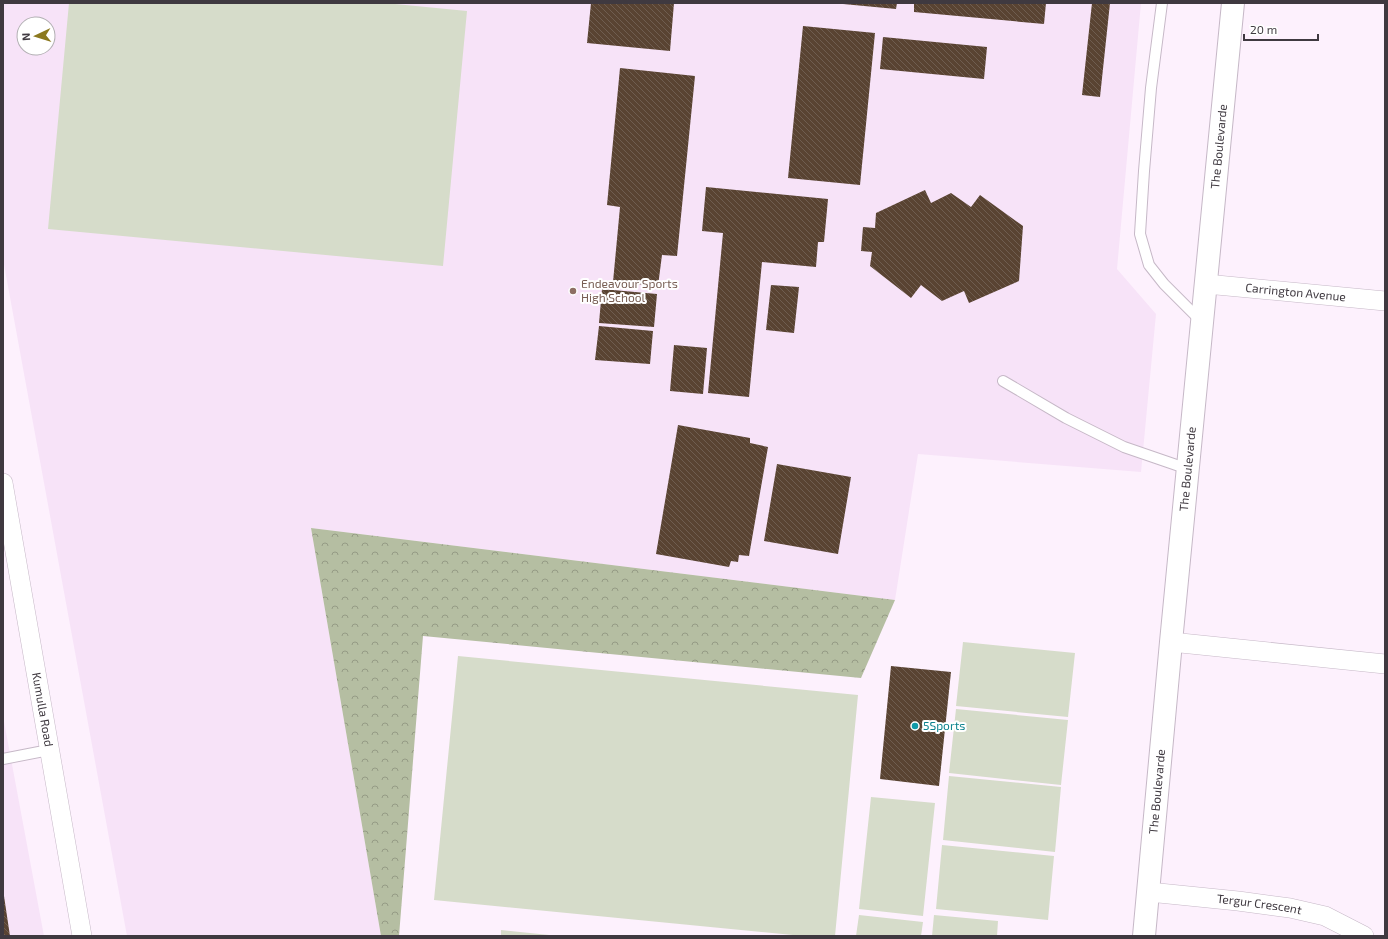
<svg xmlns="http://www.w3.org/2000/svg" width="1388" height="939" font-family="'Exo 2',sans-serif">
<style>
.built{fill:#f7e3f8;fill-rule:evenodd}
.forest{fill:url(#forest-crowns)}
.pitch{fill:#d6dcca}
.building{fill:url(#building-back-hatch)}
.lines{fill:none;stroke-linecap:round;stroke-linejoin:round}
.service-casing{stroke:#c6b8c7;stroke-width:12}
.minor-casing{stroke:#c6b8c7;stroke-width:20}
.secondary-casing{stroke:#c6b8c7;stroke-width:24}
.service{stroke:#fff;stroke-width:10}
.minor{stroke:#fff;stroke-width:19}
.secondary{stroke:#fff;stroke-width:22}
.education-dot{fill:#8d6e63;stroke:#fff;stroke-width:1.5}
.culture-dot{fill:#0f9aa8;stroke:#fff;stroke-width:1.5}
.labels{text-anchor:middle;stroke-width:4;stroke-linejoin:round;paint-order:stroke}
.street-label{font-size:12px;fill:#3f3940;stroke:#fff}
.education-label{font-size:12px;fill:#785e54;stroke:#fff;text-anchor:start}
.culture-label{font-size:12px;fill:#0d838f;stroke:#fff;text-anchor:start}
</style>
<defs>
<pattern id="forest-crowns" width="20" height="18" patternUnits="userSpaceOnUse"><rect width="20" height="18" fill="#b5bea2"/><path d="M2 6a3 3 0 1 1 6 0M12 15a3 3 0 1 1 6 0" fill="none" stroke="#959b85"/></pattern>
<pattern id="building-back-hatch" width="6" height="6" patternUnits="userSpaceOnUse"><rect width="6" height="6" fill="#594332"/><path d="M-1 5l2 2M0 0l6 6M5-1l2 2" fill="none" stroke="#6f5d50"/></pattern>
</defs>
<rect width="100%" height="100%" fill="#fdf1fd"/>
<path class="built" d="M3 3H1141L1117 269 1156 314 1141 472 918 454 895 600 311 528 381 936H127L3 259ZM24 24H48V48H24Z
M3 716 44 936H3Z"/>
<path class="forest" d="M311 528 895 600 861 678 423 636 399 936H381Z"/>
<path class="pitch" d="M69 3H385L467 11 443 266 48 229Z
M963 642 1075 653 1068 717 956 706Z
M458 656 858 695 835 936H803L434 900Z
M956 709 1068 720 1061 785 949 773Z
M949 776 1061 787 1055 852 943 840Z
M871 797 935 803 923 916 859 909Z
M942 845 1054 856 1048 920 936 909Z
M859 915 923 922 921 936H856Z
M934 915 998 921 997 936H932Z
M501 930 559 936H501Z"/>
<path class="building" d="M591 3H674L670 51 587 43Z
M843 3H897L896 9 843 4Z
M914 3H1046L1044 24 914 12Z
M1092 3H1110L1100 97 1082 95Z
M803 26 875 33 860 185 788 178Z
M883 37 987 47 984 79 880 69Z
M620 68 695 76 677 256 662 255 658 286 613 282 620 207 607 205Z
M706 187 828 199 824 242H818L816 267 762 262 749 397 708 393 723 233 702 231Z
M925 190 931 203 951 193 971 207 980 195 1023 226 1019 281 969 303 964 291 942 301 921 285 911 298 870 266 872 252 861 251 863 227 875 228 876 213Z
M771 285 799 287 794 333 766 330Z
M602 289 657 294 654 327 599 323Z
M599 326 653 331 650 364 595 360Z
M674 345 707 348 703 394 670 391Z
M678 425 750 438V443L768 447 749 556 739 555 738 562 731 561 729 567 656 554Z
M777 464 851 477 838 554 764 541Z
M891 666 951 672 939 786 880 779Z
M3 896H4L10 936H3Z"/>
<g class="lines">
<defs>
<path id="service" d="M1162 3 1151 88 1144 171 1140 234 1149 265 1164 284 1201 321
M1003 381 1066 418 1124 447 1188 469
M3 759 49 750"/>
<g id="minor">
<path id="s1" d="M1206 284 1385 301"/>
<path id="s2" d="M3 483 82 936"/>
<path d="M1171 642 1385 664"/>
<path id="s3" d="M1149 892 1238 901 1290 908 1325 916 1364 936"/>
</g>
<g id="secondary">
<path id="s4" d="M1144 936 1171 642 1233 3"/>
</g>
</defs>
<use href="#service" class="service-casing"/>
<use href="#minor" class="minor-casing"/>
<use href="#secondary" class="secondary-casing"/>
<use href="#service" class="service"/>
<use href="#minor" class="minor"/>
<use href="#secondary" class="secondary"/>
</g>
<circle class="education-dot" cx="573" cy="291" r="4"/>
<circle class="culture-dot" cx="915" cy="726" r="4"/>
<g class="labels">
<g class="street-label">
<text dy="4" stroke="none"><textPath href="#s4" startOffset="793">The Boulevarde</textPath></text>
<text dy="4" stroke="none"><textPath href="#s1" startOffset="90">Carrington Avenue</textPath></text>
<text dy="4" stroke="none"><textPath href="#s4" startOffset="469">The Boulevarde</textPath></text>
<text dy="4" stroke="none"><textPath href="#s2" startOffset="230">Kumulla Road</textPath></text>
<text dy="4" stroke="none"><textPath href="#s4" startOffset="145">The Boulevarde</textPath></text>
<text dy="4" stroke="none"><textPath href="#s3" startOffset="111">Tergur Crescent</textPath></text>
</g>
<g class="education-label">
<text x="581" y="288">Endeavour Sports<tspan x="581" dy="14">High School</tspan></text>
</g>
<g class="culture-label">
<text x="923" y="730">5Sports</text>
</g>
</g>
<rect width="1388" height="939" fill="none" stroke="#3f3940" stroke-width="8"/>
<g transform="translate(36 36) rotate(266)"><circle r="19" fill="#ffffff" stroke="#b2b0b3"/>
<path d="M0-3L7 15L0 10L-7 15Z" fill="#8c791f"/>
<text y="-6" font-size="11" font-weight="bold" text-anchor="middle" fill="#3f3940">N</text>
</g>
<path d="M1244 34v6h74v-6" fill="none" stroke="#3f3940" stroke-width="2"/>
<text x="1250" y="34" font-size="12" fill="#3f3940" stroke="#ffffff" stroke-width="3" paint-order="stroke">20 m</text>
</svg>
